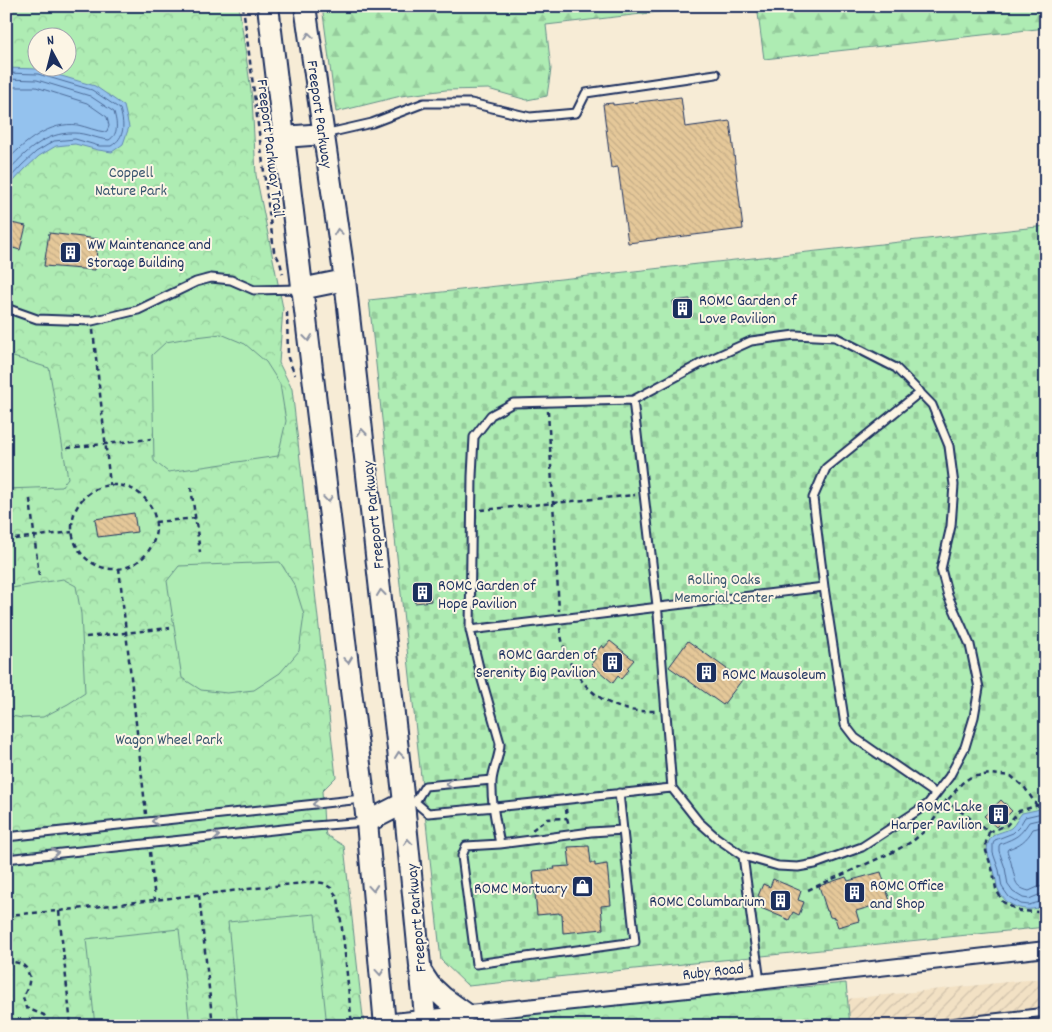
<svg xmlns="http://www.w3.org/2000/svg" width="1052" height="1032" font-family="Dekko,sans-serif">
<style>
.industrial{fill:url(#industrial-furrows)}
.forest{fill:url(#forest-firs);stroke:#648e88}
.cemetery{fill:url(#cemetery-stones);stroke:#648e88}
.park{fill:url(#park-crowns);stroke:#648e88;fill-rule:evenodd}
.garden{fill:#aeecb3;stroke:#648e88}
.water{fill:#94c2ee;stroke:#6487b4}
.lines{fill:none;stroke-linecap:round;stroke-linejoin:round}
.shore{stroke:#4b6a98;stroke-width:1}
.building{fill:url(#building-back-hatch);stroke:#1b2f5e}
.service-casing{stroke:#1b2f5e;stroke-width:11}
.minor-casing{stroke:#1b2f5e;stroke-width:18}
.secondary-casing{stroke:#1b2f5e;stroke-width:24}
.path{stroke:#1b2f5e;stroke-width:2.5;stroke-dasharray:5 4;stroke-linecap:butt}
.service{stroke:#fcf5e5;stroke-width:7}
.minor{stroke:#fcf5e5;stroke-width:14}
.secondary{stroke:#fcf5e5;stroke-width:20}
.oneway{stroke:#8c92a2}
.labels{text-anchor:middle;stroke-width:4;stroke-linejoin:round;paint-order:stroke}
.street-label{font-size:16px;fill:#1b2f5e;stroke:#fcf5e5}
.park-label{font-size:16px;fill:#38556f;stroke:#fcf5e5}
.poi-label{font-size:16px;fill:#1b2f5e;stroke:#fcf5e5;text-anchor:start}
</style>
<defs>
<pattern id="industrial-furrows" width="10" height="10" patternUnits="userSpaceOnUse" patternTransform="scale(1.25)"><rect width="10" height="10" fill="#f2e1c4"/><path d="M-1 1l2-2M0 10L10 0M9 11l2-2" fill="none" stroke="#cfc1ab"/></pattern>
<pattern id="forest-firs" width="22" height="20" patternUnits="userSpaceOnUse" patternTransform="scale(1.25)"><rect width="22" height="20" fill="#aeecb3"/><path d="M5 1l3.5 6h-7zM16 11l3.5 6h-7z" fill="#95cb9c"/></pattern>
<pattern id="cemetery-stones" width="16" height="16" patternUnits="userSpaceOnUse" patternTransform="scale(1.25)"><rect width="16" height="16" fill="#aeecb3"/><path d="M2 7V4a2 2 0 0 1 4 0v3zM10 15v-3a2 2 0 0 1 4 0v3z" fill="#95cb9c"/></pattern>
<pattern id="park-crowns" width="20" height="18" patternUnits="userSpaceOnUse" patternTransform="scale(1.25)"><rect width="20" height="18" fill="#aeecb3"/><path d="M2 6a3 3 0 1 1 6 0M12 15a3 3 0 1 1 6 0" fill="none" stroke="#95cb9c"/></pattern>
<pattern id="building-back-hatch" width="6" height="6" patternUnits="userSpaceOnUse" patternTransform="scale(1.25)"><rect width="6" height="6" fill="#e5c899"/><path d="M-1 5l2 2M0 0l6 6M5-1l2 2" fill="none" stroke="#c4ac86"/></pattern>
</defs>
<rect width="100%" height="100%" fill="#f7ecd6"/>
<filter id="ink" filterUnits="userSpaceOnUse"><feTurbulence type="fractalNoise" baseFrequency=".02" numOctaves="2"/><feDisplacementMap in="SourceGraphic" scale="10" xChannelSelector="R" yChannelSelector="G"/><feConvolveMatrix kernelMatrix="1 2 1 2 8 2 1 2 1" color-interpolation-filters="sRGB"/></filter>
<g filter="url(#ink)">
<path class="industrial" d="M1046 978V1026H850L847 999Z"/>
<path class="forest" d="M322 6H711L546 25 551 69 547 96 527 100 488 89 446 90 401 96 336 112Z
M757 6H1046V28L764 59Z"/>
<path class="cemetery" d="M1046 226V927L468 986 441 960 369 300Z"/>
<path class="park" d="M6 6H239L252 98 256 175 283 308 279 363 292 389 336 777 322 791 324 825 326 835 344 846 364 1026H6ZM38 38H68V68H38Z
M846 983 850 1026H446L450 1022 490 1016Z"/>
<path class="garden" d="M221 334 245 344 266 362 280 384 286 421 278 456 168 472 154 461 152 355 166 342 188 338Z
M10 356 49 368 68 478 61 487 6 489V357Z
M280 562 295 586 304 615 299 651 280 673 254 690 227 693 201 690 182 678 167 581 179 566Z
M63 579 76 586 81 614 85 693 68 704 43 717 22 718 6 715V589Z
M315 914 327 1026H238L228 922Z
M179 929 190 1026H95L86 939Z"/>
<path class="water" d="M6 68 38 69 95 86 124 106 129 127 123 144 112 152 98 150 75 144 56 146 39 156 25 169 12 183 6 185Z
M1046 807V904C1030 915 1005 908 998 889 996 884 996 877 994 871 991 861 984 851 989 841 993 832 1003 833 1011 828 1016 824 1018 817 1022 813L1036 810Z"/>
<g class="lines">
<path class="shore" d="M6 73 38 74 92 90 120 109C124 124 126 137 111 146H99L75 139 54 141 36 152 22 165 10 178 6 180
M6 79 37 80 90 96 114 112C117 123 119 134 109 140 97 139 86 133 74 133 44 132 25 153 6 173
M6 87H36L87 103 107 117 109 126 107 131 105 132C96 131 87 127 78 125 50 121 24 142 6 162
M1046 812 1025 817 1019 827 1013 833 995 840 993 844V853L999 870 1002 887 1009 897 1021 904 1029 905 1046 900
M1046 818 1029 822C1019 837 1017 837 1000 844L999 846V851L1005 868 1008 885 1013 892 1023 898 1029 899 1041 894H1046
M1046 826 1033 829C1027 840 1020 845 1008 849L1007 851C1009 856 1011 861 1012 867 1016 879 1013 887 1029 891L1038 887 1046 886"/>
</g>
<path class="building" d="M681 97 685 127 730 121 743 229 628 243 618 167 611 168 603 104 613 103V105Z
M6 222 26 226 20 250 6 246Z
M49 233 98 239 95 270 44 266Z
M690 299 692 316 675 317 673 301Z
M134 513 137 532 98 537 95 519Z
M429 584 431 601 415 603 413 586Z
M610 641 634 660 627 668 629 670 621 679 618 676 613 683 591 664 597 657 594 655 602 645 604 648Z
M688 641 742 680 723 705 669 667Z
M1001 800 1012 811 996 827 984 816Z
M589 846 591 863H595V866L607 864 611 905 601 906 603 929 563 933 562 914H559V913L537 915 533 871 555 869 554 867 570 866 568 847Z
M881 872 890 901 856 911 859 921 838 927 835 918 830 917 828 911H827L819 886 846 877 848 881Z
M773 879 801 891 798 900 804 902 799 915 793 912 789 920 761 908 764 899 758 896 763 884 770 887Z"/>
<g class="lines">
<defs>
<path id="service" d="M324 134 372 123 424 103H471L530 117 576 113 586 93 716 74
M6 308 37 319 92 321 138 310 196 282 211 278 231 280 254 290 299 289
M920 392 826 468 813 498 824 587 845 725 855 738 936 794
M633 400 700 364 751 341 795 335 835 337 896 368 932 405 949 446 954 485 951 526 941 569 948 596 970 645 979 688 974 717 965 747 949 777 928 804 862 847 815 864 798 867 778 866 743 856
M470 630 824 587
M672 788 698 821 717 838 743 856 760 982
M415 802 425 786 492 780
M405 803 415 802 428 813C509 807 591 796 672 788L658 614 633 400 513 403 491 415 474 437 472 476 470 630 482 680 500 743C500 757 493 768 492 781 491 802 496 823 500 844L466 846 462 856 476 964 635 942 619 793
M6 837 362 799
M500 844 591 832 623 830
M6 859 301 827 366 822
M923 1026 1046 1012"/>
<path id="minor" d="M384 1022 697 989 1046 949"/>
<path id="secondary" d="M268 6 367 822 385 1026
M305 6 345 280 404 803 426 1026
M283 137 324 134
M301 289 345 280
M367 822 404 803
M420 970 430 985 444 998 465 1013"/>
</defs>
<use href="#service" class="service-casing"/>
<use href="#minor" class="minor-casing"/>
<use href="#secondary" class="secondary-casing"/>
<path class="path" d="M243 6 274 251 280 262 283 274
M287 312 288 358 295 375
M93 330 110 485
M548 411 559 611
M67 448 151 439
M72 527a42 42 0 1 1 84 0a42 42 0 1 1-84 0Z
M191 487 200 552
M30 499 39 576
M481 510 635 495
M155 522 196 518
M6 540 72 532
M119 568 146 814
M560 628C564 665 588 699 625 709 636 712 646 711 657 711
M86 637 170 628
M945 800 989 832
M566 809 567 818 569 826
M532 830 547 819 567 818
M989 832 986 842V851L993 872 996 889 1003 902 1019 911 1038 912 1046 906
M989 832 1007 825 1019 811 1046 803
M150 852 155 900
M808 890 893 852 913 841 928 828 947 801 962 783 971 777 990 774 1011 776 1025 788 1037 806
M199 895 213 1026
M59 911 71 1026
M6 915 59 911 283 885 315 882 323 883 331 888 338 898 344 944 352 1026
M6 965 14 962 22 964 26 968 30 977 28 987 23 997 26 1008 44 1015 48 1022 49 1026"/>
<use href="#service" class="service"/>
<use href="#minor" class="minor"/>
<use href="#secondary" class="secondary"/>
</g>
<defs><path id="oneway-chevron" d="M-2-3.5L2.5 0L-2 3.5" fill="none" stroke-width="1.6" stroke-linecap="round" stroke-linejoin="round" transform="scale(1.25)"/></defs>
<g class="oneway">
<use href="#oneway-chevron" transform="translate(309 36) rotate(-98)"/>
<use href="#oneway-chevron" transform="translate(338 232) rotate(-98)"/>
<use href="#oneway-chevron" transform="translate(308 338) rotate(83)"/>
<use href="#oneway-chevron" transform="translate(362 432) rotate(-96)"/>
<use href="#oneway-chevron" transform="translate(328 499) rotate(83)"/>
<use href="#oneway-chevron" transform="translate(381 593) rotate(-96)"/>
<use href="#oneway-chevron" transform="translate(348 660) rotate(83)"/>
<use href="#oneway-chevron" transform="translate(399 755) rotate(-96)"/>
<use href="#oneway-chevron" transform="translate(449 784) rotate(175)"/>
<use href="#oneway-chevron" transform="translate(316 804) rotate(174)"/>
<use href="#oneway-chevron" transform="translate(155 821) rotate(174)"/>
<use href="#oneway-chevron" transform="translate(216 836) rotate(-6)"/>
<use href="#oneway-chevron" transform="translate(408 842) rotate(-95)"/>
<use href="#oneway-chevron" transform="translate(55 853) rotate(-6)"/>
<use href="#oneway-chevron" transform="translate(373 888) rotate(85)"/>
<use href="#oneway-chevron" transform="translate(380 972) rotate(85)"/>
</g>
</g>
<defs>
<symbol id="building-square" viewBox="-11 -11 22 22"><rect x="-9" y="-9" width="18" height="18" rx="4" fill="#1b2f5e" stroke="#fcf5e5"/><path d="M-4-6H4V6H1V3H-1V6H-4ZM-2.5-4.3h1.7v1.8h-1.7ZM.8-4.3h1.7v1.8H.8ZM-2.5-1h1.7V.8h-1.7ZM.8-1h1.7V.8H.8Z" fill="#fff"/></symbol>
<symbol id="shop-square" viewBox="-11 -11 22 22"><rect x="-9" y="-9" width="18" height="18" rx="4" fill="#1b2f5e" stroke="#fcf5e5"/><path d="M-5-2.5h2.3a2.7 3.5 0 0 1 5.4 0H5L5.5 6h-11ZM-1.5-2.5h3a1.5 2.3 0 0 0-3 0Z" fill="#fff"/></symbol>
</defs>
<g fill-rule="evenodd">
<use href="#building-square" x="58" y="240" width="25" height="25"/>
<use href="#building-square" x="670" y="296" width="25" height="25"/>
<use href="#building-square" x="410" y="580" width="25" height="25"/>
<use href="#building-square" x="600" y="650" width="25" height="25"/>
<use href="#building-square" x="694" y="660" width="25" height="25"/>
<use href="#building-square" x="986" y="802" width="25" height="25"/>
<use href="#shop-square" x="570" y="874" width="25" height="25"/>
<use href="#building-square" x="842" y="880" width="25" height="25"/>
<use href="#building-square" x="768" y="888" width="25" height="25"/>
</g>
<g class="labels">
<g class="street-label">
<text transform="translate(321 114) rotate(82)" y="6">Freeport Parkway</text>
<text transform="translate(272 148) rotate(83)" y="6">Freeport Parkway Trail</text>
<text transform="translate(372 515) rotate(-96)" y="6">Freeport Parkway</text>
<text transform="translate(415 918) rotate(-95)" y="6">Freeport Parkway</text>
<text transform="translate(713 970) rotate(-6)" y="6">Ruby Road</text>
</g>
<g class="park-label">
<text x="131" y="177">Coppell<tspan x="131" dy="18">Nature Park</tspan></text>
<text x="724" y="584">Rolling Oaks<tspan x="724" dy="18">Memorial Center</tspan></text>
<text x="169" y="744">Wagon Wheel Park</text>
</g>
<g class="poi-label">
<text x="87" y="249">WW Maintenance and<tspan x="87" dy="18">Storage Building</tspan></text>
<text x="699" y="305">ROMC Garden of<tspan x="699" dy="18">Love Pavilion</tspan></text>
<text x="438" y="590">ROMC Garden of<tspan x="438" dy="18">Hope Pavilion</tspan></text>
<text x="596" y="659" text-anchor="end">ROMC Garden of<tspan x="596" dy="18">Serenity Big Pavilion</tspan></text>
<text x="722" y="679">ROMC Mausoleum</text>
<text x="982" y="811" text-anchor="end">ROMC Lake<tspan x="982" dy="18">Harper Pavilion</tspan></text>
<text x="870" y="890">ROMC Office<tspan x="870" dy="18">and Shop</tspan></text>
<text x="567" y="893" text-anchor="end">ROMC Mortuary</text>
<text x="765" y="906" text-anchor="end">ROMC Columbarium</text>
</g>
</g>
<rect width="1052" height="1032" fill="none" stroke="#fcf5e5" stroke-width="25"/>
<rect x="12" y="12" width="1027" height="1007" fill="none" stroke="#1b2f5e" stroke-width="2" filter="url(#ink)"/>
<g transform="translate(52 52) rotate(353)"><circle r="24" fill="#fcf5e5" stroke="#a2a6af"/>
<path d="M0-4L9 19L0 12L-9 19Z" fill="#1b2f5e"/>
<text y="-8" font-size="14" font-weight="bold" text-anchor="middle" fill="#1b2f5e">N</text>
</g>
</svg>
